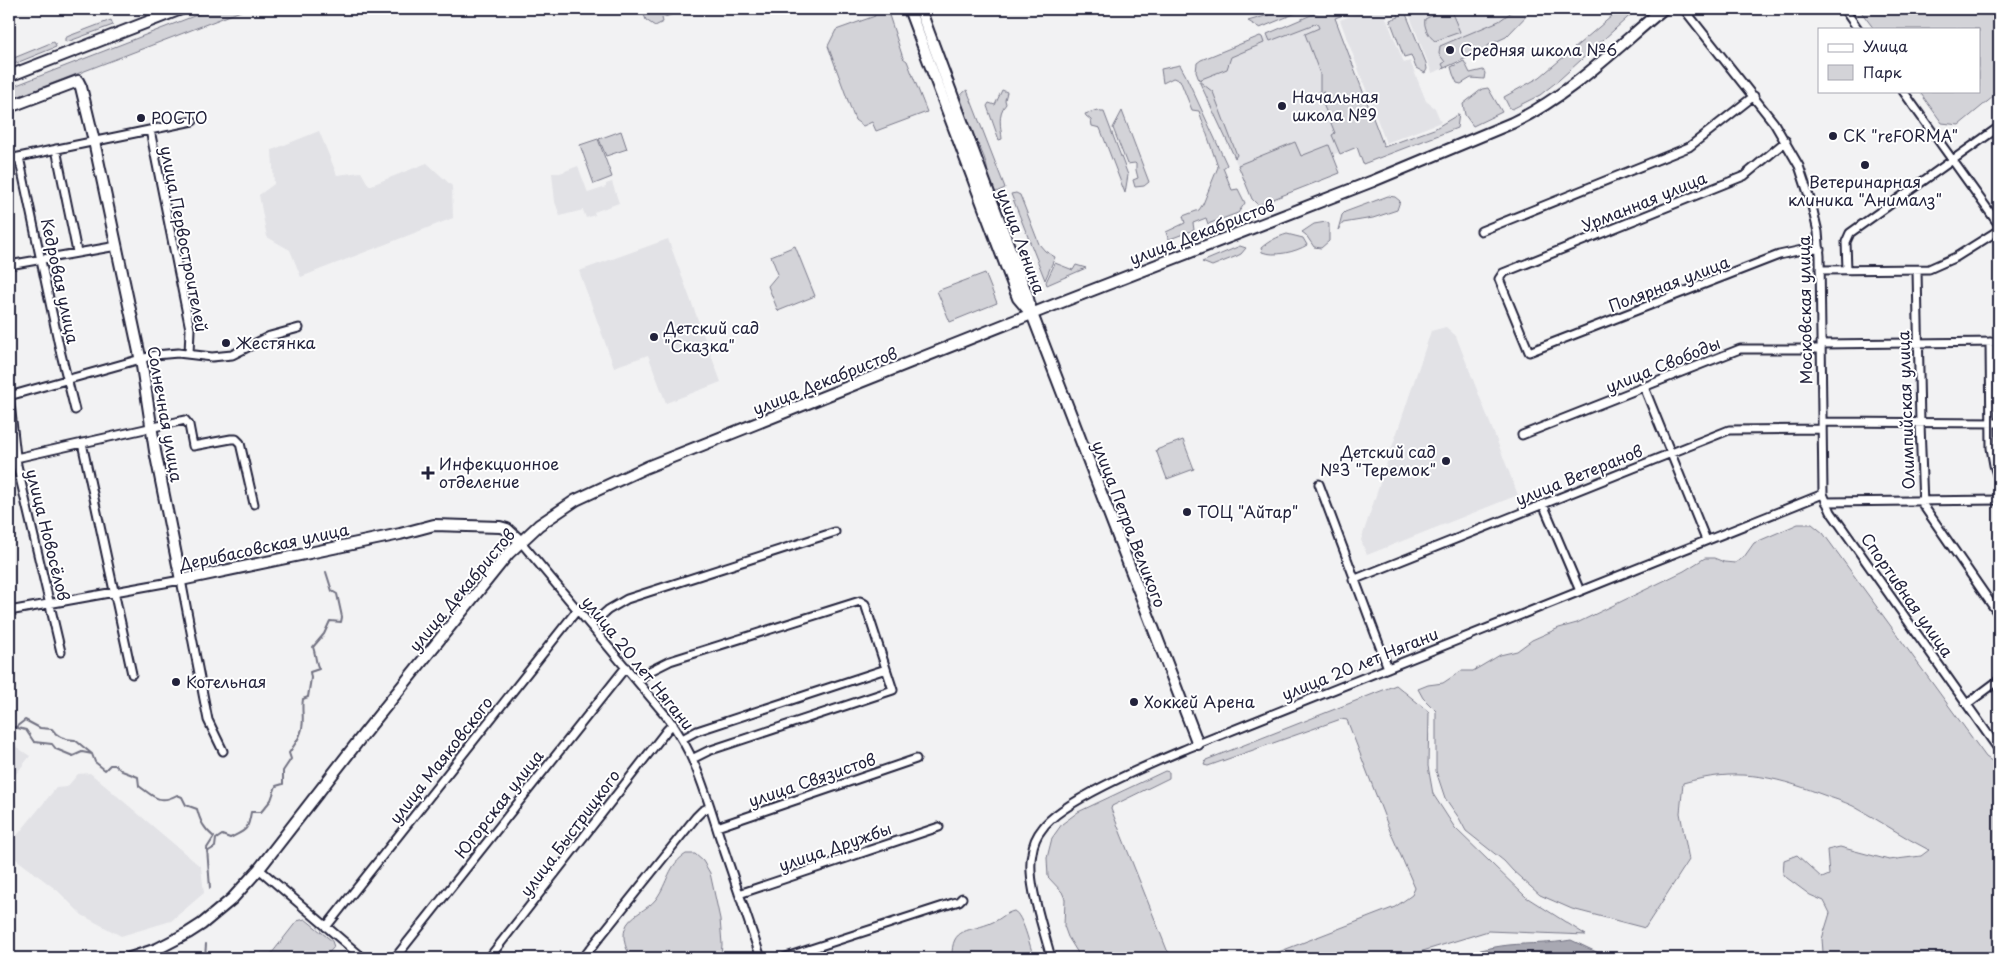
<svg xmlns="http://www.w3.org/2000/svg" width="2008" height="967" font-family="'Playpen Sans',sans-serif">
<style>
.built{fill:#e2e2e6}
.green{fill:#d3d3d8;stroke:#7a7a8a}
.water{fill:#a8a8b2;stroke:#727282}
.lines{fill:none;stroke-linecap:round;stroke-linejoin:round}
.stream{stroke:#727282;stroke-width:2}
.street-casing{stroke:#22223b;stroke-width:11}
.secondary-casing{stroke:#22223b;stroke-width:14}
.street{stroke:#fff;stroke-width:7}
.secondary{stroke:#fff;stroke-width:10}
.poi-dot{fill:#22223b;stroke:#fff;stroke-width:2}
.labels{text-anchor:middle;stroke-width:4;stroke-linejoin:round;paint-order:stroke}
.poi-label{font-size:16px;fill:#22223b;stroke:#fff;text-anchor:start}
.street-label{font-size:16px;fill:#22223b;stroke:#fff}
</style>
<rect width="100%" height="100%" fill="#f2f2f3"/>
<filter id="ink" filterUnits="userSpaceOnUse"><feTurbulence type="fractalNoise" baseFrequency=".02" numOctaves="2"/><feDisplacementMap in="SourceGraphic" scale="10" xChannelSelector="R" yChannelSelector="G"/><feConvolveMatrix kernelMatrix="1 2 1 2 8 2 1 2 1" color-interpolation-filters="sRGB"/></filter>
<g filter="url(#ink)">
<path class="built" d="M1369 9H1392L1394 14 1386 18 1404 63 1410 61 1426 101 1435 108 1441 122 1386 143 1340 20Z
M1407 9H1533L1457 63 1432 73Z
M1317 17 1367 141 1332 155 1338 170 1254 202 1196 72 1199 64Z
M319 131 337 175 361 172 369 186 427 163 452 186 453 218 301 277 290 250 267 237 259 195 274 184 272 150Z
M578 166 588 193 606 187V184L612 182 619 203 594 212 595 215 586 218 583 210 560 216 555 202 552 173H560Z
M668 239 721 382 666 403 648 355 614 367 579 271Z
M1446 327 1456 336 1518 495 1367 555 1361 540 1431 331Z
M9 742 30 756 9 783Z
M90 773 201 867 204 893 171 921 121 936 82 915 58 891 12 856 10 844 56 788 67 787 78 774Z"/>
<path class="green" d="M212 9H246L9 100V88Z
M642 9H681L682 11 662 18 663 22 655 26 646 20Z
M878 9H887L903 58 907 61 927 112 876 131 872 122 863 126 855 120 828 46 836 30 875 16 874 10Z
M1289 9H1306L1260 28 1248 21Z
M1325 9H1359L1335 18 1384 147 1434 129 1459 114 1457 128 1363 164 1357 147 1340 154 1332 135 1335 133 1321 99 1324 92 1320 93V74L1305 34 1319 28 1317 23 1270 41 1267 34Z
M1396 9H1404L1426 63 1427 69 1425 73 1416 68 1411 55 1404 57 1390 20 1399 17Z
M1513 9H1533L1506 37 1489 45 1482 51 1442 69 1444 68 1442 64 1445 62 1439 54 1440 46 1499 21 1513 11Z
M1616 9H1637L1559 80 1540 95 1512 109 1509 107 1504 97 1540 77 1612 16Z
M1859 9H1999V92L1959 125 1942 123 1919 91H1979V29H1874Z
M1443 10 1451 11 1460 32 1435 41C1429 37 1423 26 1425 19Z
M111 20 113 25 67 42 65 41V38L69 36Z
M1260 36 1262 37 1264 43 1231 57 1227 69 1199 80 1196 72 1197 63 1201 60Z
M53 42 55 43 56 47 9 66V60Z
M1464 61 1470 73 1483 70 1485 73 1484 79 1471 78 1461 84 1457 83 1453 74 1451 67Z
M1180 65 1186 76 1227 165 1223 168 1232 190 1238 189 1245 203 1238 213 1208 224 1206 218 1193 223 1194 230 1170 239 1168 238 1166 232 1185 223 1183 216 1199 210 1203 204 1218 167 1199 111 1192 110 1180 80 1173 78 1163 83 1161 69Z
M1199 81 1213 92 1237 155 1235 158Z
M1488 88 1502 112 1473 126 1465 115 1463 104 1482 89Z
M967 90 1004 185 1005 188 996 192C987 186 989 173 986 163 981 144 962 122 960 102 959 97 963 92 967 90Z
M1002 90 1007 92 1005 100 1006 104C997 114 1001 127 1002 139L999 140 987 106 989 103 995 105Z
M1097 110 1101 112H1104L1128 175 1125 193 1100 128 1092 126 1091 120 1086 116 1085 114Z
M1122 111 1149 182 1144 186 1135 187 1133 180 1138 178 1136 170V164L1135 163 1127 164 1113 128Z
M621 131 627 149 606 156 599 139Z
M598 139 612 177 594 184 580 145Z
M1295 142 1301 156 1329 145 1340 173 1258 205 1252 199 1238 165Z
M1016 193 1020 195 1039 244 1045 251 1055 257 1045 280 1011 194Z
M1388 196 1395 197 1400 201 1397 210 1373 218 1343 223 1338 230 1342 215 1345 212Z
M1326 222 1329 224V241L1321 248 1314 247 1306 235 1302 232 1314 224Z
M1287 234 1303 238 1307 245C1296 252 1274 257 1262 252L1261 248C1269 241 1277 237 1287 234Z
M795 246 815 296 778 311 768 286 778 274 771 256Z
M1240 246 1246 248 1241 254 1237 256 1212 266 1202 262Z
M1055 263 1073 270 1076 265 1086 268 1047 285 1046 282Z
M985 273 997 303 950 322 937 291Z
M1183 440 1194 469 1167 479 1156 450Z
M1798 524H1812L1823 533 1986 757 1999 766V958H1829L1823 952 1822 939 1830 913 1824 901 1810 895 1783 875 1784 860 1797 855 1822 878 1829 875 1827 850 1840 847 1889 860 1921 856 1929 850C1903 837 1879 820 1853 806 1843 801 1831 798 1821 794 1771 775 1735 768 1683 783L1680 813 1689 860 1645 928 1572 909 1540 895 1513 871 1504 861 1466 831 1459 818 1445 798 1436 771V711L1423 698 1418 689 1428 685 1443 683 1461 671H1473L1500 655 1517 651 1532 640 1559 628 1577 623 1684 571 1705 558H1714L1724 562 1735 563 1744 557 1754 543Z
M1396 685 1429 712 1428 766 1433 794 1455 828 1526 897 1586 935 1488 931 1400 958H1263L1395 907 1412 895 1415 888 1390 831 1347 720 1341 719 1208 766 1204 765 1206 760Z
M1165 771 1169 772V778L1112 806 1111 809 1167 950 1175 958H1081L1068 937 1064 926 1065 899 1062 892 1048 877 1047 858 1052 838 1062 824 1078 812Z
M686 854H695L703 861 710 873 720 919 722 944 721 958H632C626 950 622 939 625 929 629 915 648 910 656 899 668 883 668 865 686 854Z
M1014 911C1023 915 1030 947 1034 958H952C951 925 970 933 993 922 1001 919 1005 913 1014 911Z
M305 919 332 941 334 947 324 958H268L297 921Z"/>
<path class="water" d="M1571 940 1609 958H1453C1472 952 1490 947 1509 945 1530 943 1550 944 1571 940Z"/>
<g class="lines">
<path class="stream" d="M9 726 26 730 34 742 52 744 56 749 73 756 82 752 92 754 95 762 105 770 110 765H115L122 771 138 777 139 786C153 796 159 805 177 795L182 797 186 805 197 809C200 821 204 829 214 837L207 848 210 888
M16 727 25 720 40 728 52 729C57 737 65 740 75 740L92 754
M207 852 215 847 216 839 222 835 230 838C246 830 248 831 251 812H261L271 800 276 786 283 784V771L291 759 289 753C293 747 299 739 301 732 305 721 301 710 303 699L308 697 311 678 310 672 319 669C315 662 316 655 313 647L324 634 330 621 341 622 342 617 337 594 332 591 326 572
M205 958 206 944"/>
<defs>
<path id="street" d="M1684 9 1774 123 1799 166 1811 202 1818 232 1820 256 1823 494 1831 512 1999 750
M1844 9 1858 29
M1903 91 1999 225
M150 130 190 329 189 354
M1786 141 1744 176 1503 273 1499 279 1529 352 1779 255 1802 250 1820 249
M56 149 77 252
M19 157 60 350 75 410
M9 159 193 121
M1481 231 1689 147 1754 96
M9 265 117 246
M1847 269 1846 242 1850 233 1999 127
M1820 270 1929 269 1956 257 1999 230
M1917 270 1920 424 1923 505 1999 615
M1990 342 1991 448 1994 465 1999 481
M1821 344 1999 342
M1644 387 1706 540
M9 394 17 465 61 652
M9 396 155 355 178 353 212 357 232 355 270 336 299 328
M1822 422 1999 423
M1522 435 1740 349H1821
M82 443 132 674
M16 458 185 420 189 425 193 446 231 439H236L240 443 254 504
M1319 484 1388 668
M1826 502 1999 500
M1543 504 1580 591
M520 541 667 717C694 751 706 794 719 835 733 876 747 917 761 958
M1353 580 1729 430 1822 429
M9 611 181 580 208 720 223 751
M591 625 608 610 627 599 835 532
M638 682 648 672 670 661 860 601 865 604 893 690 708 751 692 759
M1967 704 1999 680
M682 739 697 731 886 669
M717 827 916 759
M259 869 363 958
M739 894 939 827
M326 927 578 609
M395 958 626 667
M489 958 667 730 673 724
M583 958 696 817 702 811 710 807
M783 958 959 901 962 898
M1051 958C1044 930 1026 881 1032 853 1033 845 1037 835 1042 829 1060 801 1155 762 1188 748L1823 494"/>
<path id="secondary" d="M909 9 1018 298 1029 311
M920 9 1027 295 1032 314 1198 744
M9 76 181 9
M9 107 78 81 81 87 94 141 142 366 155 451 181 580 400 534 434 525 500 527 507 529 520 541
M130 958 157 949 188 933 202 924 232 899 259 869 363 735 508 554 539 525 576 500 647 467 1054 305 1373 181 1512 123C1569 96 1615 49 1663 9"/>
</defs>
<use href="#street" class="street-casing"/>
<use href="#secondary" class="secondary-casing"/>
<use href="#street" class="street"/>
<use href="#secondary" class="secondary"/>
</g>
</g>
<g class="poi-dot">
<circle cx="1450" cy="50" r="5"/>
<circle cx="1282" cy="106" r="5"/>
<circle cx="141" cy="118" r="5"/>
<circle cx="1833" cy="136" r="5"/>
<circle cx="1865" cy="165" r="5"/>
<circle cx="654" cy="337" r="5"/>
<circle cx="226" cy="343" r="5"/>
<circle cx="1446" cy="461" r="5"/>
<path d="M425.5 465.5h5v5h5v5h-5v5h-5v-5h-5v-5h5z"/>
<circle cx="1187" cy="512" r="5"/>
<circle cx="176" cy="682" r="5"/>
<circle cx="1134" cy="702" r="5"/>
</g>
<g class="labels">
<g class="poi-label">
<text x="1460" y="56">Средняя школа №6</text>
<text x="1292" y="103">Начальная<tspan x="1292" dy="18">школа №9</tspan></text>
<text x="151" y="124">РОСТО</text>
<text x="1843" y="142">СК "reFORMA"</text>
<text x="1865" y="188" text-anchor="middle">Ветеринарная<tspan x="1865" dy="18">клиника "Анималз"</tspan></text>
<text x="664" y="334">Детский сад<tspan x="664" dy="18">"Сказка"</tspan></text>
<text x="236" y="349">Жестянка</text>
<text x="1436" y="458" text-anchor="end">Детский сад<tspan x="1436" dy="18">№3 "Теремок"</tspan></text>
<text x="439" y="470">Инфекционное<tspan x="439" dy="18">отделение</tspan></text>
<text x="1197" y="518">ТОЦ "Айтар"</text>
<text x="186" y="688">Котельная</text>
<text x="1144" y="708">Хоккей Арена</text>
</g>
<g class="street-label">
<text transform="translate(1644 202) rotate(-22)" y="6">Урманная улица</text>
<text transform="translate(1202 232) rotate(-21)" y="6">улица Декабристов</text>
<text transform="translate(184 239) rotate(79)" y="6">улица Первостроителей</text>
<text transform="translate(1021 241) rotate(70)" y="6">улица Ленина</text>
<text transform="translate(60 281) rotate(78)" y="6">Кедровая улица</text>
<text transform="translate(1669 284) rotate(-21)" y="6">Полярная улица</text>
<text transform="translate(1805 310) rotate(-91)" y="6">Московская улица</text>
<text transform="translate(1663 365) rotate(-22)" y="6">улица Свободы</text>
<text transform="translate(825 381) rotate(-22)" y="6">улица Декабристов</text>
<text transform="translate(1906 410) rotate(-92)" y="6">Олимпийская улица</text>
<text transform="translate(165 414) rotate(80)" y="6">Солнечная улица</text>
<text transform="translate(1579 475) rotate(-22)" y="6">улица Ветеранов</text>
<text transform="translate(1129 524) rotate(69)" y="6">улица Петра Великого</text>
<text transform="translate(48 535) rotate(76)" y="6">улица Новосёлов</text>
<text transform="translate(264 547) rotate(-12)" y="6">Дерибасовская улица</text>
<text transform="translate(462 590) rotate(-50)" y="6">улица Декабристов</text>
<text transform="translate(1907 595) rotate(55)" y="6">Спортивная улица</text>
<text transform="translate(638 663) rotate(51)" y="6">улица 20 лет Нягани</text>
<text transform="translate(1360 664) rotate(-22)" y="6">улица 20 лет Нягани</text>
<text transform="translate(441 760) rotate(-52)" y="6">улица Маяковского</text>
<text transform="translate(812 780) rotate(-19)" y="6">улица Связистов</text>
<text transform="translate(499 804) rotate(-52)" y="6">Югорская улица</text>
<text transform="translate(570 833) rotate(-53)" y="6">улица Быстрицкого</text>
<text transform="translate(835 847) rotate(-19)" y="6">улица Дружбы</text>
</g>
</g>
<rect width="2008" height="967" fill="none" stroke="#fff" stroke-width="30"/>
<rect x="15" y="15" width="1978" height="937" fill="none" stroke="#22223b" stroke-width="2" filter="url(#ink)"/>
<rect x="1818" y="28" width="162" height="65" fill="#ffffff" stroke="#a7a7b1"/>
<rect x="1828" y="44" width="25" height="8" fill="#ffffff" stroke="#a7a7b1"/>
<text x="1863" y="52" font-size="15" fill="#22223b">Улица</text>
<rect x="1828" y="65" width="25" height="15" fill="#d3d3d8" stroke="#a7a7b1"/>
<text x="1863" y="78" font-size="15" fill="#22223b">Парк</text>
</svg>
